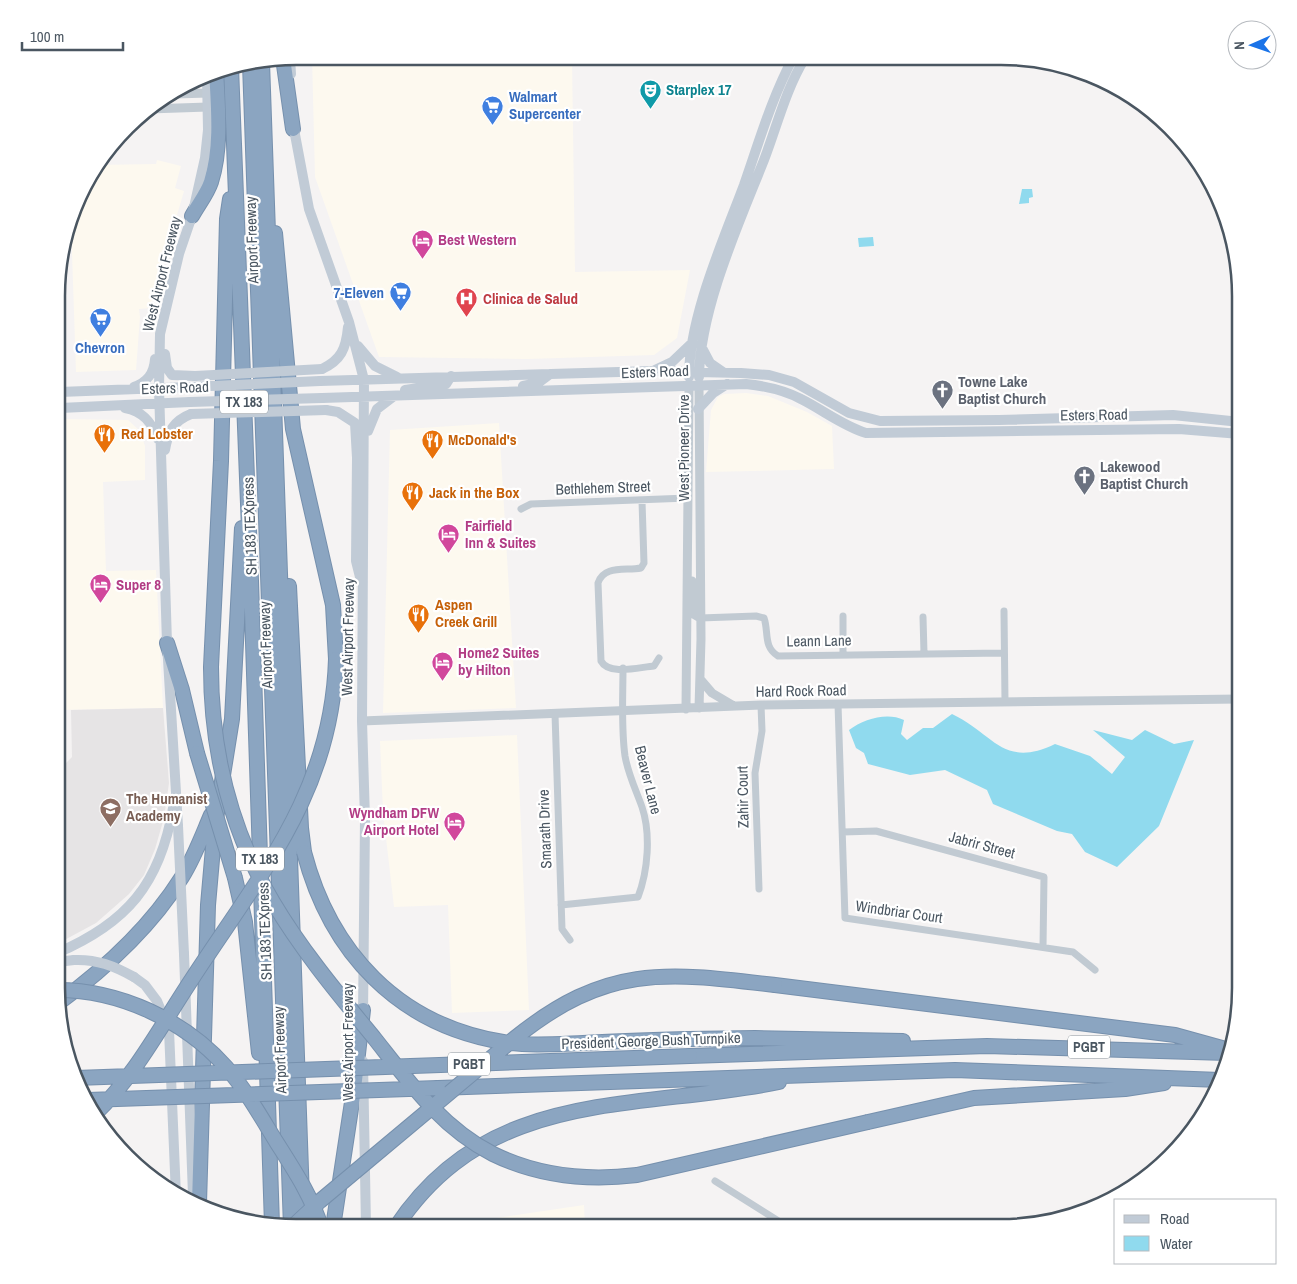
<svg xmlns="http://www.w3.org/2000/svg" width="1297" height="1284" font-family="'Archivo Narrow',sans-serif">
<style>
.commercial{fill:#fdf9ef}
.education{fill:#e6e4e5}
.water{fill:#90daee}
.lines{fill:none;stroke-linecap:round;stroke-linejoin:round}
.motorway-casing{stroke:#7690ad;stroke-width:16}
.minor{stroke:#c1cad2;stroke-width:7}
.tertiary{stroke:#c1cad2;stroke-width:9}
.secondary{stroke:#c1cbd6;stroke-width:10}
.motorway{stroke:#8ba5c1;stroke-width:14}
.motorway-bridge-casing{stroke:#7690ad;stroke-width:16;stroke-linecap:butt}
.secondary-bridge{stroke:#c1cbd6;stroke-width:10}
.motorway-bridge{stroke:#8ba5c1;stroke-width:14}
.labels{text-anchor:middle;stroke-width:4.5;stroke-linejoin:round;paint-order:stroke}
.shield{fill:#fff;stroke:#808990;stroke-width:1}
.shield-label{font-size:14px;font-weight:bold;fill:#4a5661}
.culture-label{font-size:15px;font-weight:bold;fill:#0d838f;stroke:#fff;text-anchor:start}
.shop-label{font-size:15px;font-weight:bold;fill:#366cbe;stroke:#fff;text-anchor:start}
.street-label{font-size:15px;fill:#4a5661;stroke:#fff}
.hotel-label{font-size:15px;font-weight:bold;fill:#b23c85;stroke:#fff;text-anchor:start}
.health-label{font-size:15px;font-weight:bold;fill:#be3a42;stroke:#fff;text-anchor:start}
.worship-label{font-size:15px;font-weight:bold;fill:#5b616d;stroke:#fff;text-anchor:start}
.food-label{font-size:15px;font-weight:bold;fill:#c56008;stroke:#fff;text-anchor:start}
.education-label{font-size:15px;font-weight:bold;fill:#785e54;stroke:#fff;text-anchor:start}
.rim{fill:none;stroke:#4a5661;stroke-width:2.5}
</style>
<rect width="100%" height="100%" fill="#f5f3f3"/>
<path class="commercial" d="M312 56 572 58 575 272 690 270 677 338 654 355 527 359 379 357 315 177Z
M157 160 181 166 175 188 184 191 150 308 139 309 140 317 136 370 76 372 71 223 88 176 97 165 156 164Z
M746 393 768 396 807 412 832 426 834 469 706 472 711 410 718 397 724 394Z
M60 419 128 420 140 431 145 446V480L103 482 106 571 156 570 163 708 58 710Z
M499 423 516 708 383 713 390 430Z
M517 735 529 1010 452 1013 448 905 394 907 383 812 380 741Z
M584 1205 585 1227H485L490 1219Z"/>
<path class="education" d="M163 708 169 783 164 818 155 849 144 875 129 894 96 923 57 944 58 771 72 757 71 710Z"/>
<path class="water" d="M1022 189H1032L1033 197 1029 198V203L1019 204Z
M873 237 874 246 859 247 858 238Z
M952 714C994 734 1003 769 1055 744L1090 756 1112 774 1125 757 1093 730 1132 740 1145 730 1174 744 1194 740 1159 826 1117 867 1085 852 1072 834 1057 831 993 804 987 790 945 770 910 775 868 764 864 753 856 748 849 730C864 719 887 712 904 720L901 734 907 740 923 728H933Z"/>
<g class="lines">
<defs>
<path id="motorway" d="M283 58 293 129
M262 62 303 1227
M250 64 291 1227
M231 67 251 581 272 1225
M192 216C198 205 207 194 211 182 222 147 218 107 216 70
M275 233 293 429 333 605 336 659
M289 586 301 828 304 852
M167 643 182 690 197 753
M211 667 221 461 227 219 230 199
M235 878 245 922 259 1053
M775 985 1175 1035 1222 1048
M57 1004C105 969 150 928 182 877 194 858 202 836 211 815
M689 1039 755 1038 903 1041
M690 1056 987 1046 1227 1053
M438 1088 955 1070 1220 1080
M868 1122 974 1098 1125 1089 1164 1083
M199 1203 208 905 215 825 232 719 242 528
M333 1227 354 1089 363 1010
M396 1227C488 1087 635 1111 779 1082"/>
</defs>
<use href="#motorway" class="motorway-casing"/>
<path class="minor" d="M642 501 644 563 641 568C625 571 604 565 598 583L601 661C609 676 640 667 654 666L659 658
M521 509 531 504 688 498
M1004 611 1005 702
M843 616V654
M923 617 924 653
M700 618 756 616 764 618C769 632 763 647 778 656L1004 653
M838 704 845 918 1073 952 1095 970
M555 714 562 929 570 940
M843 832 876 831 1044 877 1043 947
M759 889 755 773 762 731 761 705
M561 905 638 897C648 871 651 834 642 807 636 790 628 774 625 756 621 728 623 697 623 668
M715 1181 788 1227"/>
<path class="tertiary" d="M175 94 208 93
M149 109 208 107
M699 385 701 639 699 708
M692 581 695 615 700 618
M700 679 712 693 734 706
M686 709 689 386
M362 721 761 705 1240 699"/>
<path class="secondary" d="M290 57 291 74
M293 124 309 209 349 322 364 380 362 721 365 819 363 1016
M358 346 375 366 397 377
M701 346 710 363 723 372
M165 354 167 368 172 375 195 376
M322 369C341 360 346 349 348 327
M655 370 672 362 693 342
M689 377C689 317 723 241 744 185 759 142 772 97 793 58
M699 377C700 309 739 223 764 160 777 126 786 89 805 58
M320 381 653 371 741 373 769 375 794 382 849 413 880 421 999 420 1173 415 1240 422
M523 386 538 383 550 374
M134 387C147 382 154 374 155 359
M405 390 446 384 451 376
M60 392 189 387
M322 398 746 384C765 386 784 390 801 399 823 410 843 426 866 433L1179 429 1240 434
M60 408 190 402
M125 408C143 411 152 423 158 439
M698 409 713 393 727 384
M326 410 338 412 355 423 357 458 356 561 360 577
M368 431 377 409 394 396
M165 450C168 432 173 421 191 414
M178 826 167 643 159 389 160 334 179 254 192 216 205 158 208 130 207 76
M57 953C127 923 160 884 173 808
M184 954 193 1195
M57 962 74 960
M134 977 145 985 157 1001 169 1030 176 1196
M363 1061 366 1227"/>
<use href="#motorway" class="motorway"/>
<defs>
<path id="motorway-bridge" d="M211 667C211 750 231 831 273 902 302 951 339 995 375 1039 409 1082 442 1128 493 1154 538 1176 588 1181 637 1175L868 1122
M197 753 235 878
M304 852C330 952 398 1025 503 1042 529 1046 556 1044 583 1043 618 1041 654 1040 689 1039
M57 990C120 990 184 1020 226 1067 246 1090 261 1117 277 1143 294 1170 312 1197 321 1227
M76 1078 690 1056
M88 1100 438 1088
M95 1114C135 1076 162 1024 192 979 261 873 332 792 336 659
M292 1227 320 1201 515 1038C607 964 665 972 775 985"/>
</defs>
<use href="#motorway-bridge" class="motorway-bridge-casing"/>
<path class="secondary-bridge" d="M195 376 322 369
M189 387 320 381
M190 402 322 398
M191 414 326 410
M178 826 184 954
M74 960C97 959 114 966 134 977"/>
<use href="#motorway-bridge" class="motorway-bridge"/>
</g>
<defs>
<symbol id="theatre-pin" viewBox="-11 -11 22 30"><path d="M0 17L-7.5 6A9.5 9.5 0 1 1 7.5 6Z" fill="#0f9aa8" stroke="#fff"/><path d="M-5-5.5Q0-4 5-5.5V0Q5 5 0 6Q-5 5-5 0ZM-3.3-2.5H-1v1.5H-3.3ZM1-2.5H3.3v1.5H1ZM-2.8 1Q0 5.5 2.8 1Z" fill="#fff"/></symbol>
<symbol id="supermarket-pin" viewBox="-11 -11 22 30"><path d="M0 17L-7.5 6A9.5 9.5 0 1 1 7.5 6Z" fill="#3f7fe0" stroke="#fff"/><path d="M-6-5.5h2.5l.6 2H6L4.5 2H-2.5L-4.4-4H-6ZM-1.5 3.2a1.3 1.3 0 1 0 .1 0ZM3 3.2a1.3 1.3 0 1 0 .1 0Z" fill="#fff"/></symbol>
<symbol id="hotel-pin" viewBox="-11 -11 22 30"><path d="M0 17L-7.5 6A9.5 9.5 0 1 1 7.5 6Z" fill="#d1479c" stroke="#fff"/><path d="M-6-4.5h1.5V1H6V5H4.5V3h-9V5H-6ZM-4 0a1.8 1.8 0 1 1 3.6 0ZM.5 0V-2.5h3Q6-2.5 6 0Z" fill="#fff"/></symbol>
<symbol id="hospital-pin" viewBox="-11 -11 22 30"><path d="M0 17L-7.5 6A9.5 9.5 0 1 1 7.5 6Z" fill="#e0444e" stroke="#fff"/><path d="M-5-5h3v3.5h4V-5h3V5h-3V1.5h-4V5h-3Z" fill="#fff"/></symbol>
<symbol id="church-pin" viewBox="-11 -11 22 30"><path d="M0 17L-7.5 6A9.5 9.5 0 1 1 7.5 6Z" fill="#6b7280" stroke="#fff"/><path d="M-1.2-6h2.4v3.5h3.3v2.4h-3.3V6h-2.4V-.1h-3.3v-2.4h3.3Z" fill="#fff"/></symbol>
<symbol id="restaurant-pin" viewBox="-11 -11 22 30"><path d="M0 17L-7.5 6A9.5 9.5 0 1 1 7.5 6Z" fill="#e8710a" stroke="#fff"/><path d="M-5-6h1v4h1v-4h1v4h1v-4h1v5L-1.5 .5V6h-2V.5L-5-1ZM5-6V6H3V1.5H1.5Q1.5-4 5-6Z" fill="#fff"/></symbol>
<symbol id="school-pin" viewBox="-11 -11 22 30"><path d="M0 17L-7.5 6A9.5 9.5 0 1 1 7.5 6Z" fill="#8d6e63" stroke="#fff"/><path d="M0-5L7-2L0 1L-7-2ZM-4 1L0 2.5L4 1V4Q0 6-4 4Z" fill="#fff"/></symbol>
</defs>
<g fill-rule="evenodd">
<use href="#theatre-pin" x="638" y="78" width="25" height="34"/>
<use href="#supermarket-pin" x="480" y="94" width="25" height="34"/>
<use href="#hotel-pin" x="410" y="228" width="25" height="34"/>
<use href="#supermarket-pin" x="388" y="280" width="25" height="34"/>
<use href="#hospital-pin" x="454" y="286" width="25" height="34"/>
<use href="#supermarket-pin" x="88" y="306" width="25" height="34"/>
<use href="#church-pin" x="930" y="378" width="25" height="34"/>
<use href="#restaurant-pin" x="92" y="422" width="25" height="34"/>
<use href="#restaurant-pin" x="420" y="428" width="25" height="34"/>
<use href="#church-pin" x="1072" y="464" width="25" height="34"/>
<use href="#restaurant-pin" x="400" y="480" width="25" height="34"/>
<use href="#hotel-pin" x="436" y="522" width="25" height="34"/>
<use href="#hotel-pin" x="88" y="572" width="25" height="34"/>
<use href="#restaurant-pin" x="406" y="602" width="25" height="34"/>
<use href="#hotel-pin" x="430" y="650" width="25" height="34"/>
<use href="#school-pin" x="98" y="796" width="25" height="34"/>
<use href="#hotel-pin" x="442" y="810" width="25" height="34"/>
</g>
<g class="labels">
<g class="shield">
<rect x="220" y="390.5" width="48" height="23" rx="4"/>
<rect x="236" y="847.5" width="48" height="23" rx="4"/>
<rect x="1068" y="1035.5" width="42" height="23" rx="4"/>
<rect x="448" y="1052.5" width="42" height="23" rx="4"/>
</g>
<g class="shield-label">
<text x="244" y="407">TX 183</text>
<text x="260" y="864">TX 183</text>
<text x="1089" y="1052">PGBT</text>
<text x="469" y="1069">PGBT</text>
</g>
<g class="culture-label">
<text x="666" y="95">Starplex 17</text>
</g>
<g class="shop-label">
<text x="509" y="102">Walmart<tspan x="509" dy="17">Supercenter</tspan></text>
<text x="384" y="298" text-anchor="end">7-Eleven</text>
<text x="100" y="353" text-anchor="middle">Chevron</text>
</g>
<g class="street-label">
<text transform="translate(252 240) rotate(-92)" y="5">Airport Freeway</text>
<text transform="translate(162 274) rotate(-76)" y="5">West Airport Freeway</text>
<text transform="translate(655 372) rotate(-2)" y="5">Esters Road</text>
<text transform="translate(175 388) rotate(-2)" y="5">Esters Road</text>
<text transform="translate(1094 415) rotate(-1)" y="5">Esters Road</text>
<text transform="translate(684 448) rotate(-90)" y="5">West Pioneer Drive</text>
<text transform="translate(603 488) rotate(-2)" y="5">Bethlehem Street</text>
<text transform="translate(250 526) rotate(-92)" y="5">SH 183 TEXpress</text>
<text transform="translate(348 637) rotate(-89)" y="5">West Airport Freeway</text>
<text transform="translate(819 641) rotate(-1)" y="5">Leann Lane</text>
<text transform="translate(266 645) rotate(-92)" y="5">Airport Freeway</text>
<text transform="translate(801 691) rotate(-1)" y="5">Hard Rock Road</text>
<text transform="translate(648 780) rotate(76)" y="5">Beaver Lane</text>
<text transform="translate(743 797) rotate(-91)" y="5">Zahir Court</text>
<text transform="translate(545 829) rotate(-92)" y="5">Smarath Drive</text>
<text transform="translate(982 845) rotate(15)" y="5">Jabrir Street</text>
<text transform="translate(899 912) rotate(8)" y="5">Windbriar Court</text>
<text transform="translate(265 931) rotate(-92)" y="5">SH 183 TEXpress</text>
<text transform="translate(651 1041) rotate(-2)" y="5">President George Bush Turnpike</text>
<text transform="translate(348 1042) rotate(-90)" y="5">West Airport Freeway</text>
<text transform="translate(280 1050) rotate(-92)" y="5">Airport Freeway</text>
</g>
<g class="hotel-label">
<text x="438" y="245">Best Western</text>
<text x="465" y="531">Fairfield<tspan x="465" dy="17">Inn &amp; Suites</tspan></text>
<text x="116" y="590">Super 8</text>
<text x="458" y="658">Home2 Suites<tspan x="458" dy="17">by Hilton</tspan></text>
<text x="439" y="818" text-anchor="end">Wyndham DFW<tspan x="439" dy="17">Airport Hotel</tspan></text>
</g>
<g class="health-label">
<text x="483" y="304">Clinica de Salud</text>
</g>
<g class="worship-label">
<text x="958" y="387">Towne Lake<tspan x="958" dy="17">Baptist Church</tspan></text>
<text x="1100" y="472">Lakewood<tspan x="1100" dy="17">Baptist Church</tspan></text>
</g>
<g class="food-label">
<text x="121" y="439">Red Lobster</text>
<text x="448" y="445">McDonald's</text>
<text x="429" y="498">Jack in the Box</text>
<text x="435" y="610">Aspen<tspan x="435" dy="17">Creek Grill</tspan></text>
</g>
<g class="education-label">
<text x="126" y="804">The Humanist<tspan x="126" dy="17">Academy</tspan></text>
</g>
</g>
<path d="M0 0H1297V1284H0ZM296 65H1001A231 231 0 0 1 1232 296V988A231 231 0 0 1 1001 1219H296A231 231 0 0 1 65 988V296A231 231 0 0 1 296 65Z" fill="#fff" fill-rule="evenodd"/>
<path class="rim" d="M296 65H1001A231 231 0 0 1 1232 296V988A231 231 0 0 1 1001 1219H296A231 231 0 0 1 65 988V296A231 231 0 0 1 296 65Z"/>
<rect x="1114" y="1199" width="162" height="65" fill="#ffffff" stroke="#b7bbc0"/>
<rect x="1124" y="1215" width="25" height="8" fill="#c1cbd6" stroke="#b7bbc0"/>
<text x="1160" y="1224" font-size="15" fill="#4a5661">Road</text>
<rect x="1124" y="1236" width="25" height="15" fill="#90daee" stroke="#b7bbc0"/>
<text x="1160" y="1249" font-size="15" fill="#4a5661">Water</text>
<g transform="translate(1252 45) rotate(268)"><circle r="24" fill="#ffffff" stroke="#b7bbc0"/>
<path d="M0-4L9 19L0 12L-9 19Z" fill="#1a73e8"/>
<text y="-8" font-size="14" font-weight="bold" text-anchor="middle" fill="#4a5661">N</text>
</g>
<path d="M22 42v8h101v-8" fill="none" stroke="#4a5661" stroke-width="2.5"/>
<text x="30" y="42" font-size="15" fill="#4a5661" stroke="#ffffff" stroke-width="4" paint-order="stroke">100 m</text>
</svg>
